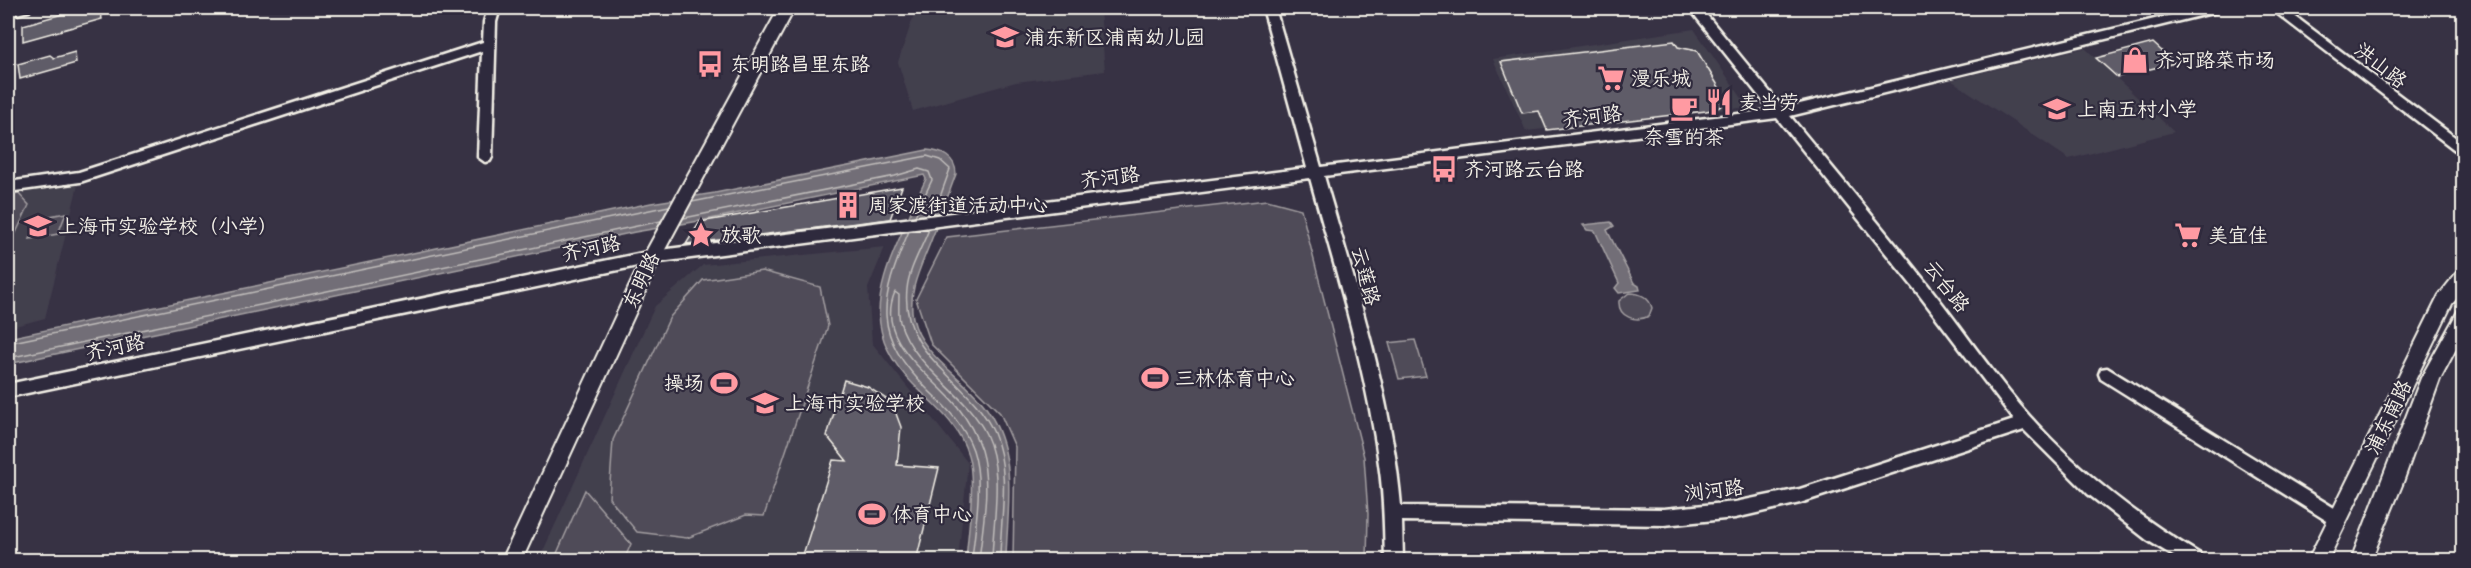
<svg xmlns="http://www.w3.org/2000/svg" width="2471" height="568" font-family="Kalam,'LXGW WenKai TC',sans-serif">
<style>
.built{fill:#433f4e}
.green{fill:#504b59;stroke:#a29ea0;stroke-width:1.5}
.water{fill:#726e77;stroke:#a6a2a4;stroke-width:1.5}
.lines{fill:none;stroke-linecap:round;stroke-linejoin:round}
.shore{stroke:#c0bdbb;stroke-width:1.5}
.building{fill:#5f5c67;stroke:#f4f1e8;stroke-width:1.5}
.minor-casing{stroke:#f4f1e8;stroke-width:5}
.major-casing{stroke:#f4f1e8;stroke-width:4}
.minor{fill:#2f2a3d;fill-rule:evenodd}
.major{fill:#2f2a3d;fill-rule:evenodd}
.labels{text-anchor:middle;stroke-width:4.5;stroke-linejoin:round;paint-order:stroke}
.poi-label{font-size:20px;fill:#f4f1e8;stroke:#2f2a3d;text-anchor:start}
.street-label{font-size:20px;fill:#f4f1e8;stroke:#2f2a3d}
</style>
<rect width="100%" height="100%" fill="#373244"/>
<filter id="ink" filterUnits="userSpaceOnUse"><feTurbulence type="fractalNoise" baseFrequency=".0167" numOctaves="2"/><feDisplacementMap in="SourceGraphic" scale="12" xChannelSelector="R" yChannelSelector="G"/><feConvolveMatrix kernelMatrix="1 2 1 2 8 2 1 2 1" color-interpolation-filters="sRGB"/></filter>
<g filter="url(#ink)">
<path class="built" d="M1021 8H1093L1100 10 1105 71 1016 82 913 111 898 62 915 12H979Z
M1694 29 1748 107 1526 131 1493 59Z
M2085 48 2174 132 2069 159 1951 80Z
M80 177 45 318 8 328V187Z
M885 247 868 288 872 343 968 463 958 560H539L655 306 703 265Z"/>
<path class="green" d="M18 193 29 205 8 250V194Z
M1267 200 1301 209 1364 457 1368 514 1367 560H1013L1015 447 1000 413 931 344 916 299 947 237Z
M66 213 58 234 30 239 39 218Z
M762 271 820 287 828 326 764 516 746 515 687 538 637 532 609 498 613 440 670 317 703 280Z
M1629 293C1640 293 1649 297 1652 308L1649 316C1636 323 1618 317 1619 301Z
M1415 340 1426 376 1399 379 1389 343Z
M585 490 631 544 624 560H554Z"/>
<path class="water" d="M927 150C941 151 956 157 956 174 948 195 941 217 932 238 923 263 907 290 913 318 921 357 966 378 987 409 1019 457 1007 507 1006 560H966C968 533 976 480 968 455 959 424 935 406 913 384 865 336 875 293 900 237 908 217 917 198 926 179L924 175 705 220 635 232 8 364V338L651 203 715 193Z
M1611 222 1614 226 1607 230 1634 283 1639 286 1640 290 1619 293 1615 288 1619 283 1595 231 1587 230 1583 225Z"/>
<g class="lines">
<path class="shore" d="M692 202 927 156 940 160 950 169 934 214
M684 218 895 176 919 169 929 172 932 180 915 216
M929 229C922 248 909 268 907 289 900 358 970 378 994 433 1011 472 1000 519 1000 560
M909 231C879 302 871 334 930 392 947 408 965 427 973 450 984 483 975 526 972 560
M8 343 669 206
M8 358 661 221
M979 560C983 525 991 484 981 450 976 434 967 419 957 406 931 374 874 341 895 292L899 295C899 304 898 314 900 322 914 369 965 391 986 434 1004 472 993 519 992 560"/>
</g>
<path class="building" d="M84 8H100L102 19 23 41V25Z
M1674 41 1678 47 1697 51 1728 102 1716 109 1706 111 1547 130 1539 111 1522 113 1501 62Z
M2153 43 2175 63 2117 77 2096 58Z
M75 52 76 63 20 79 18 64 50 55 54 58Z
M902 187 890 219 686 244 700 222Z
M844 380 868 387 892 403 901 427 897 465 939 468 916 561H801L833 460 847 461 827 436Z"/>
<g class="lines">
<defs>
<path id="minor" d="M8 8H31L29 11 8 16Z
M488 8H500L496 22 492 157 490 161 485 162 478 157 482 51 80 182 8 192V182L79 172 483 42 484 22Z
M1263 8H1275L1321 167 1770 110 1689 8H1701L1783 108 2201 8H2222L2216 12 1790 116C1836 172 1883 228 1928 285 1959 324 1987 366 2019 404 2070 464 2133 514 2200 554L2203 560H2180L2147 540 2088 494 2024 430 1800 503 1735 518 1664 525 1402 521 1403 560H1385C1384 528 1384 496 1379 464 1366 367 1336 272 1310 178L652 263 8 397V384L652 251 1307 168ZM1777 118 1917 292 2014 420 1800 489 1735 502 1664 509 1401 506C1392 397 1354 281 1324 176Z
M2270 8H2284L2464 144V157Z
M2107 368 2344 514 2347 519 2344 524 2338 527 2332 524 2101 379 2099 374 2101 369Z"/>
<path id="major" d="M779 8H795L661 257 522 560H502L643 257Z
M2464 269V290L2452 304 2328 560H2308L2439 295 2458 271Z
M2464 309V334L2440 379 2402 485 2371 560H2351L2421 378 2458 311Z"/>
</defs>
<use href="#minor" class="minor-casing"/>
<use href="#major" class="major-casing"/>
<use href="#minor" class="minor"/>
<use href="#major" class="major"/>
</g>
</g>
<defs>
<symbol id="school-bare" viewBox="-9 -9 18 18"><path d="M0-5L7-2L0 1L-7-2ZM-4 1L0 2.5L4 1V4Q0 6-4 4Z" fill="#ff9aa2" stroke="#2f2a3d" stroke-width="2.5" paint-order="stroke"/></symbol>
<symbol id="shop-bare" viewBox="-9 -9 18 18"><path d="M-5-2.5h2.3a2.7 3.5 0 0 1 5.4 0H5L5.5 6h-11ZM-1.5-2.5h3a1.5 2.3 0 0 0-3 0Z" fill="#ff9aa2" stroke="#2f2a3d" stroke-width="2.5" paint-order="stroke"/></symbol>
<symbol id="bus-bare" viewBox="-9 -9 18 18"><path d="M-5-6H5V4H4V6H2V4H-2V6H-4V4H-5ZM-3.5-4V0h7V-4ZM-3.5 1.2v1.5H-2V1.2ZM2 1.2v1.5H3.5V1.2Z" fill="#ff9aa2" stroke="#2f2a3d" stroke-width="2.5" paint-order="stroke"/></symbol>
<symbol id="supermarket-bare" viewBox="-9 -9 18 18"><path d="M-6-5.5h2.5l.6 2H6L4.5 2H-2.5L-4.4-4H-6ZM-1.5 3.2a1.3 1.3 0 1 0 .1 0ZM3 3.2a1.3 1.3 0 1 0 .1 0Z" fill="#ff9aa2" stroke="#2f2a3d" stroke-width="2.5" paint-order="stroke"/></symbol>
<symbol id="restaurant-bare" viewBox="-9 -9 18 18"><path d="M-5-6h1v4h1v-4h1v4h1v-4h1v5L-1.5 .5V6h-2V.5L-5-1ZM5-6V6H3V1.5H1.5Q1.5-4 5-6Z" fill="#ff9aa2" stroke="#2f2a3d" stroke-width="2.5" paint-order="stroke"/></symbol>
<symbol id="cafe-bare" viewBox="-9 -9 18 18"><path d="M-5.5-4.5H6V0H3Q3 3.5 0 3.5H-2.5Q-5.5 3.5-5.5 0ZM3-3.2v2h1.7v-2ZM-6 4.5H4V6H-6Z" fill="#ff9aa2" stroke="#2f2a3d" stroke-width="2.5" paint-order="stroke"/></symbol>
<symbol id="building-bare" viewBox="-9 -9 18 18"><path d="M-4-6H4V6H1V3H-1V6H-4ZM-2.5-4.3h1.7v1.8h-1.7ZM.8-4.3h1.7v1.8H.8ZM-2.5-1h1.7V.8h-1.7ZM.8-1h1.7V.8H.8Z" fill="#ff9aa2" stroke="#2f2a3d" stroke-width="2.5" paint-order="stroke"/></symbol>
<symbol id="sight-bare" viewBox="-9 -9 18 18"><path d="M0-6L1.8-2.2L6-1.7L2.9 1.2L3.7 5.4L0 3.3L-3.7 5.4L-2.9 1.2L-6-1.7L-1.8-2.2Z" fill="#ff9aa2" stroke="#2f2a3d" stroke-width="2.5" paint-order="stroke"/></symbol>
<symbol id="stadium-bare" viewBox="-9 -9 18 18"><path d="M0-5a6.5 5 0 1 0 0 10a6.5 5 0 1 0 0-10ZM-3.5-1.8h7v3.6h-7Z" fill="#ff9aa2" stroke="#2f2a3d" stroke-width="2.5" paint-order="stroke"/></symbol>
</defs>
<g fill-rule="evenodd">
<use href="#school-bare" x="986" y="18" width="38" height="38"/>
<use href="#shop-bare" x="2116" y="41" width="38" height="38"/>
<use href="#bus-bare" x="691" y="45" width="38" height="38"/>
<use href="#supermarket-bare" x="1592" y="59" width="38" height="38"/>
<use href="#restaurant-bare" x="1700" y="83" width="38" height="38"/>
<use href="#cafe-bare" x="1665" y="89" width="38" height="38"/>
<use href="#school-bare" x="2038" y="90" width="38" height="38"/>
<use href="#bus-bare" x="1425" y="150" width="38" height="38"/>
<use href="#building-bare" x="829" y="186" width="38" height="38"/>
<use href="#school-bare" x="19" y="207" width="38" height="38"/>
<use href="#sight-bare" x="682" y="216" width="38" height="38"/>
<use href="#supermarket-bare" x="2169" y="216" width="38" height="38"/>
<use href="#stadium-bare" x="1136" y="359" width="38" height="38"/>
<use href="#stadium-bare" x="705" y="364" width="38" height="38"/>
<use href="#school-bare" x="746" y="384" width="38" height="38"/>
<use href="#stadium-bare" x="853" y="495" width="38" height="38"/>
</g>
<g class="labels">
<g class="poi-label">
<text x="1025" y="44">浦东新区浦南幼儿园</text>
<text x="2155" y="67">齐河路菜市场</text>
<text x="730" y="71">东明路昌里东路</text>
<text x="1631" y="85">漫乐城</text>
<text x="1739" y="109">麦当劳</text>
<text x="2077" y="116">上南五村小学</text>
<text x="1684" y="144" text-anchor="middle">奈雪的茶</text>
<text x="1464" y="176">齐河路云台路</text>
<text x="868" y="212">周家渡街道活动中心</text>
<text x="58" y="233">上海市实验学校（小学）</text>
<text x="721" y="242">放歌</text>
<text x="2208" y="242">美宜佳</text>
<text x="1175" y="385">三林体育中心</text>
<text x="704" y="390" text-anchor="end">操场</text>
<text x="785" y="410">上海市实验学校</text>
<text x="892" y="521">体育中心</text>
</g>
<g class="street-label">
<text transform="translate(2381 65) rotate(38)" y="7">洪山路</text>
<text transform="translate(1592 116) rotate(-7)" y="7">齐河路</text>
<text transform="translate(1110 177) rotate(-7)" y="7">齐河路</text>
<text transform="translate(591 248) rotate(-12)" y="7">齐河路</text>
<text transform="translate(1366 276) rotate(75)" y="7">云莲路</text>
<text transform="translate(641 280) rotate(-65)" y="7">东明路</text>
<text transform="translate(1947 286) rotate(52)" y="7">云台路</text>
<text transform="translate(115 347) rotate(-12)" y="7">齐河路</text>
<text transform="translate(2388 417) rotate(-64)" y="7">浦东南路</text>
<text transform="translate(1714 490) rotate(-7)" y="7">浏河路</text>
</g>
</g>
<rect width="2471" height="568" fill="none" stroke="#2f2a3d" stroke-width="30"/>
<rect x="15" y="15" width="2441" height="538" fill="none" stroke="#f4f1e8" stroke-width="2" filter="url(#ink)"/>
</svg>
